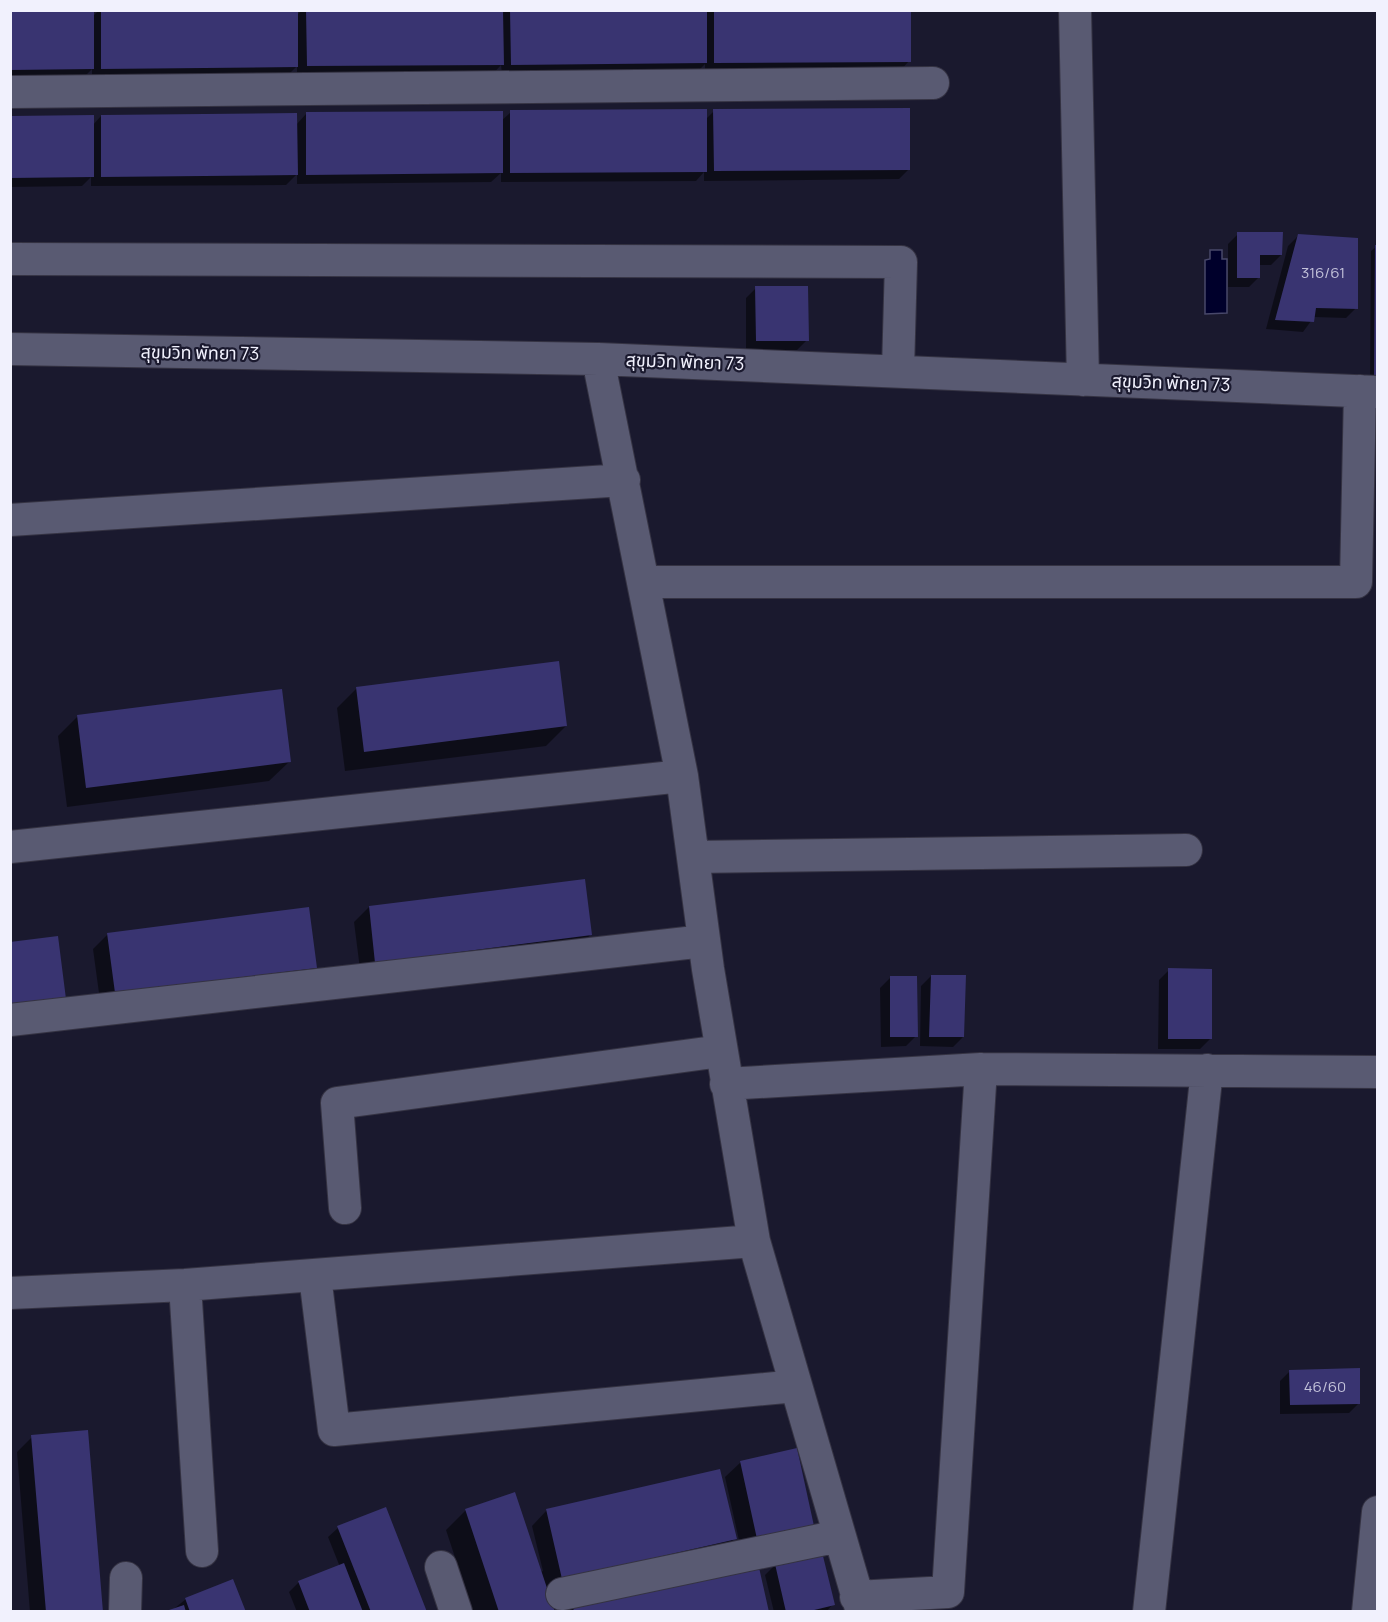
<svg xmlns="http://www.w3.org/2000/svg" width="1388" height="1622" font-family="Manrope,'Noto Sans Thai',sans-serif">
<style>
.water{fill:#00002b;stroke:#48486a;stroke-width:1.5}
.shadow{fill:#0007}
.building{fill:#393471}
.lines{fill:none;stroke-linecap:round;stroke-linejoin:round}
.minor-casing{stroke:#353343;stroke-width:34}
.minor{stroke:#595a72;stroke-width:32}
.labels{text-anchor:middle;stroke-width:4.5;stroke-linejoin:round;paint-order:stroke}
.number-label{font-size:15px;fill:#c3c2da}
.street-label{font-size:18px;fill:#f1f1fd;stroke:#1a192e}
</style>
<rect width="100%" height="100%" fill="#1a192e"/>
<path class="water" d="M1210 250H1222V259H1227V313L1205 314V260L1210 259Z"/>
<path class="shadow" d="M10 10 92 17 99 10H296V16L302 10H502V14L505 10H909V61L900 71 705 73V64L696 73 502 74 501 65 492 75 297 76V66L286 77 92 78V69L83 78 10 79Z
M714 111 909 169 899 179 704 181V172L696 181 501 182V173L491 182 297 184V174L286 185 91 186V177L82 186 10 187V117L92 126 101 116 296 125 306 114 501 121 511 112 705 120Z
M1238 234 1281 255 1271 265H1259V277L1249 287H1228V244Z
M1298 236 1356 308 1346 318 1314 317 1303 332 1266 329 1288 246Z
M1376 247 1378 385H1370L1371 251Z
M756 288 807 340 797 350H746V298Z
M357 688 566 726 546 746 345 771 337 708Z
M78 716 289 762 269 781 67 807 58 736Z
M369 907 590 935 575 950 361 977 354 922Z
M108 934 315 968 300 983 101 1008 93 949Z
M1169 970 1210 1039 1200 1049H1158L1159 980Z
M931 976 963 1037 953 1047 920 1046 921 986Z
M890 978 916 1036 906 1046 881 1047 880 988Z
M1290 1371 1359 1403 1349 1413 1280 1414V1381Z
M32 1437 101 1612H30L17 1452Z
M741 1462 813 1526 742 1554 725 1477Z
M466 1510 540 1572 543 1571 532 1526 547 1510 735 1538 720 1553 548 1593 554 1612H473L446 1530Z
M338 1528 425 1612H297L289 1592 299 1582 340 1567 328 1537Z
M775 1565 833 1604 826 1612H774L765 1575Z
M186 1599 244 1612H170Z
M573 1605 767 1612H566Z"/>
<path class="building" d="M10 10H94V69L10 70Z
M101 10H298V67L101 69Z
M306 10H503L504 65 307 66Z
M510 10H707V63L511 65Z
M714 10H911V62L714 63Z
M910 108V170L714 171 713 109Z
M707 109V172L510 173V110Z
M503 111V173L306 175V112Z
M297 113 298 175 101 177V115Z
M94 115V177L10 178V116Z
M1237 232H1283L1282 255H1260V278H1237Z
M1298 234 1358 238V309L1316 308 1314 322 1275 320Z
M1375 245H1378V381H1374Z
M755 286H808L809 341H756Z
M559 661 567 726 364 752 356 687Z
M282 689 291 762 86 788 77 715Z
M585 879 592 935 375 963 369 906Z
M309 907 317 968 115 993 107 933Z
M58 936 66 999 10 1005V942Z
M1168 968 1212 969V1039H1168Z
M931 975H966L964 1037H929Z
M890 976H917L918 1037H890Z
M1360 1368V1404L1290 1405 1289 1370Z
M88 1430 103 1612H46L31 1435Z
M797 1448 814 1526 757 1539 740 1461Z
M720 1469 737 1539 562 1579 546 1509Z
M515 1492 555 1612H499L465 1509Z
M386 1507 427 1612H371L337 1526Z
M822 1552 835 1605 806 1612H786L775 1564Z
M344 1563 363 1612H310L298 1581Z
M758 1563 769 1612H574L572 1603Z
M233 1579 246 1612H190L185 1598Z
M184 1605 186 1612H166V1611Z"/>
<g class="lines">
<defs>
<path id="minor" d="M1075 10 1083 380
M10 92 933 83
M10 259 901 262 898 370
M10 349 598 359 1378 392
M598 359 682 776 708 969 754 1241 862 1612
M10 520 624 480
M645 582H1356L1360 391
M10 847 682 776
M693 857 1186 850
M10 1020 704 941
M726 1084 981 1069 1378 1072
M345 1208 337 1103 721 1051
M315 1276 334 1430 796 1386
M185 1285 202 1551
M10 1293 185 1285 754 1241
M441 1567 456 1612
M562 1594 839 1536
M856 1597 948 1592 981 1069
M125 1612 126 1578
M1149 1612 1207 1070
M1368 1612 1378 1512"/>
</defs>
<use href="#minor" class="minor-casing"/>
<use href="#minor" class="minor"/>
</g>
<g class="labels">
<g class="number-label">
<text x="1323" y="278">316/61</text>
<text x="1325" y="1392">46/60</text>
</g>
<g class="street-label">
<text transform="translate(200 353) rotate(1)" y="6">สุขุมวิท พัทยา 73</text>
<text transform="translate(685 362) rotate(2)" y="6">สุขุมวิท พัทยา 73</text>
<text transform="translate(1171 383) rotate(2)" y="6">สุขุมวิท พัทยา 73</text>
</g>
</g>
<rect width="1388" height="1622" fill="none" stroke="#f1f1fd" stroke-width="24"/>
</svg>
